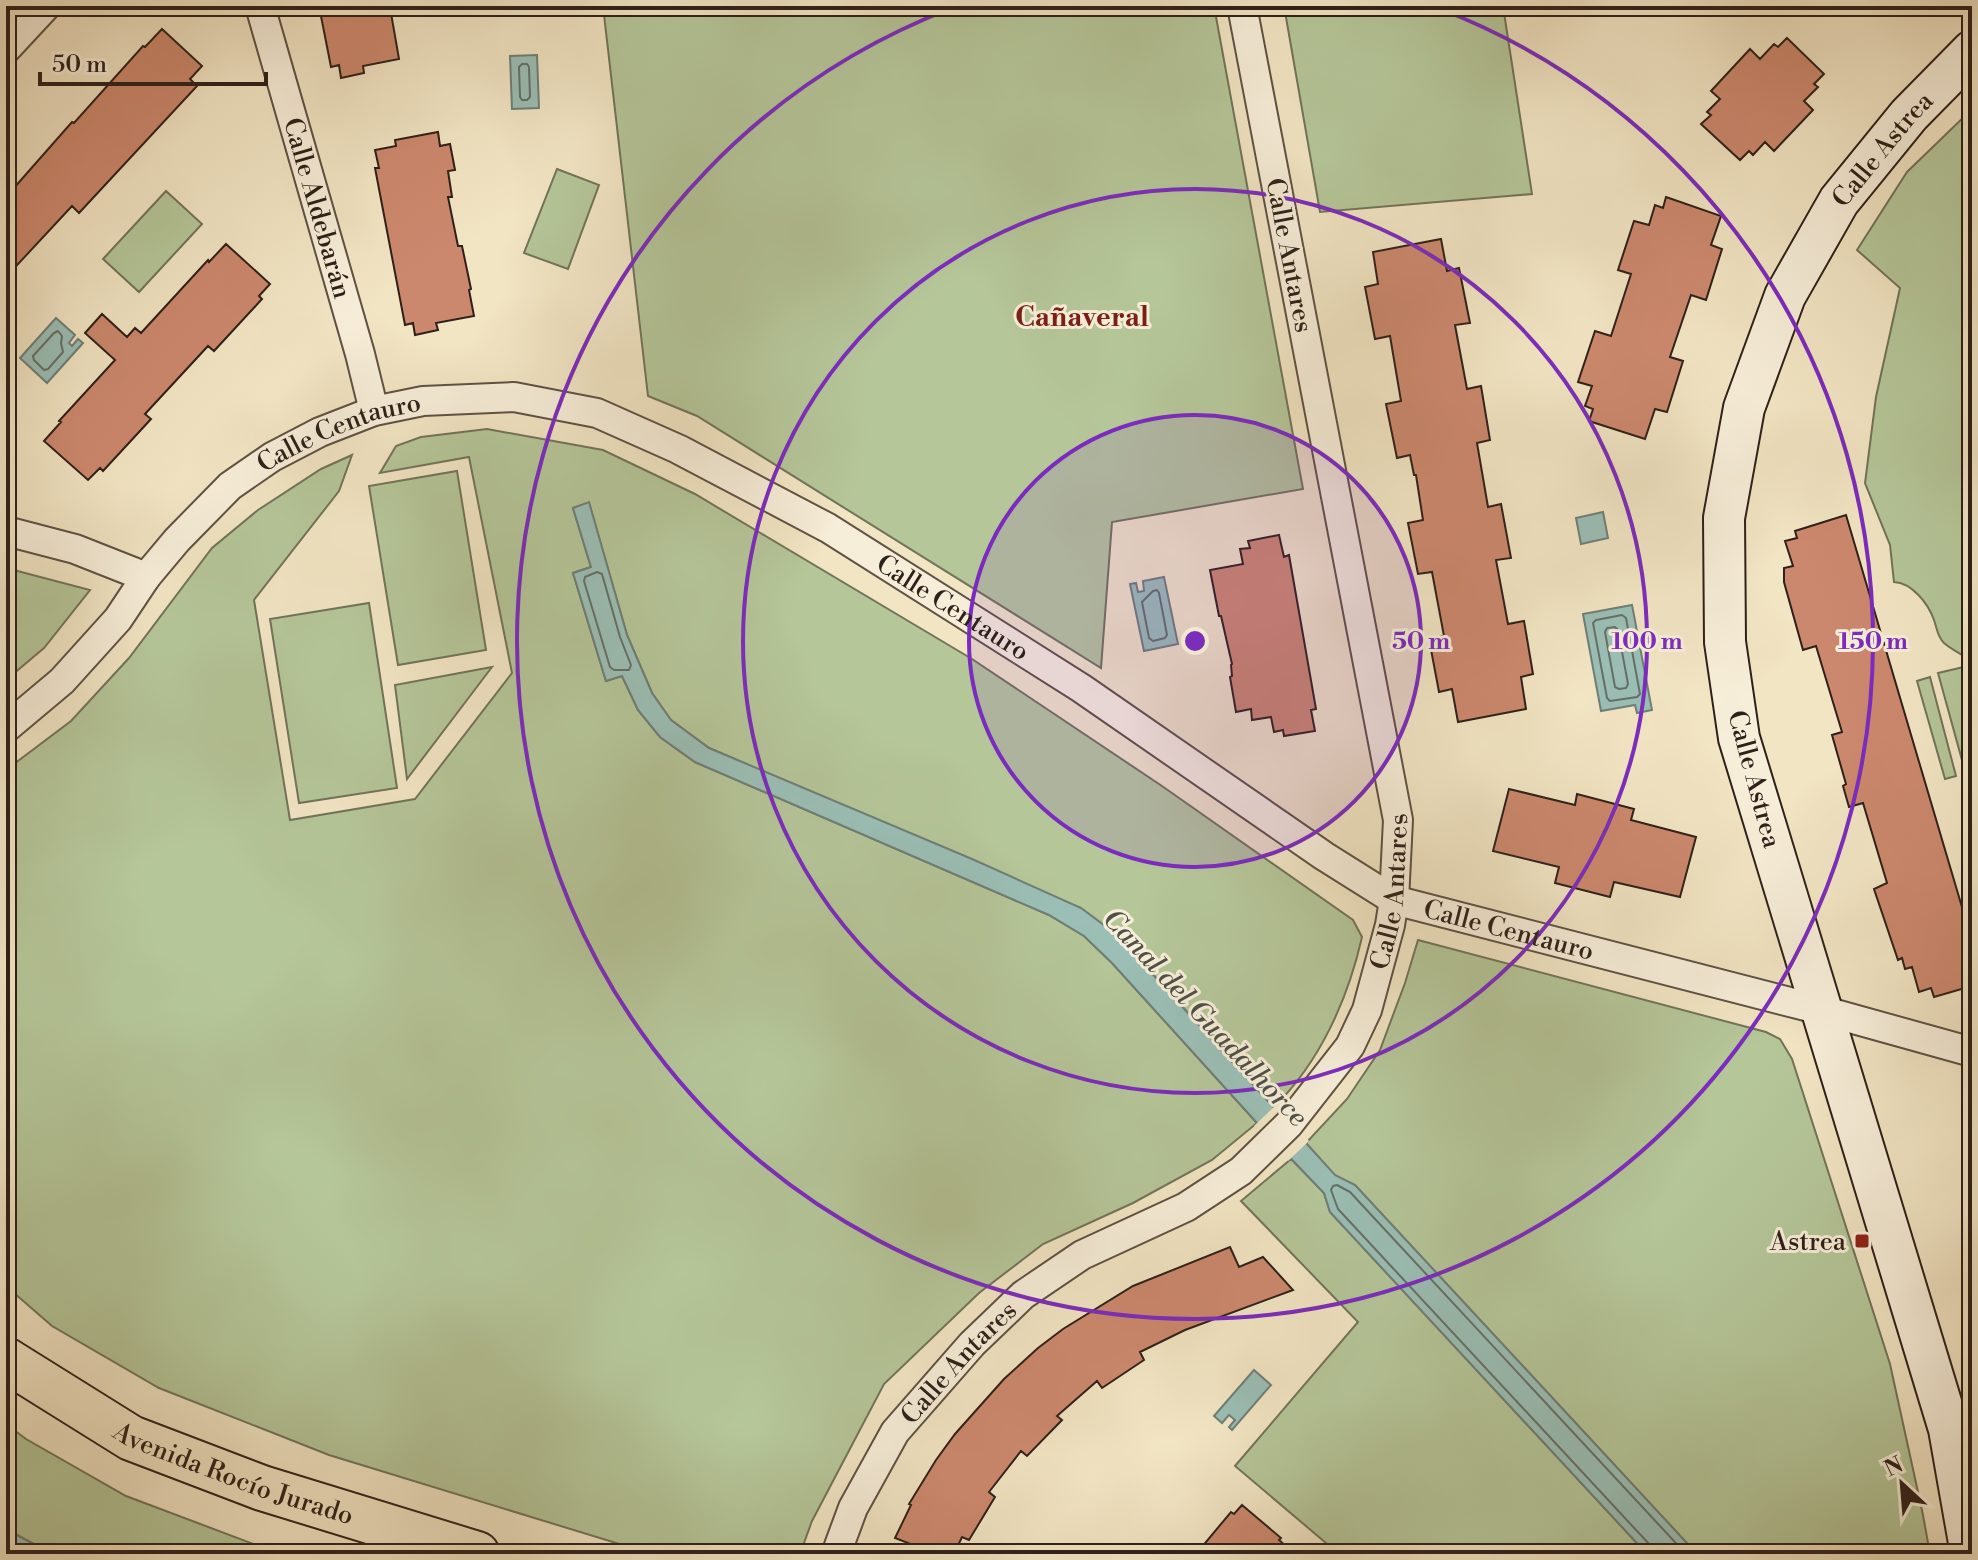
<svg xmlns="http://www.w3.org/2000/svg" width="1978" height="1560" font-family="'Libre Bodoni',serif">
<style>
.green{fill:#b5c699;stroke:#72735a;stroke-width:2}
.water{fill:#9bbfb6;stroke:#6f7f78;stroke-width:2}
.pier{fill:#f2e5c4}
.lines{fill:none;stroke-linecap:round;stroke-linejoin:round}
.shore{stroke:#647068;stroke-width:2}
.building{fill:#cc886e;stroke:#2e201a;stroke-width:2}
.street-casing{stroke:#5f5144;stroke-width:32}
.secondary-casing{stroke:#2e201a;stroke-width:44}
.primary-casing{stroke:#2e201a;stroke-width:48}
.street{stroke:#f7eed9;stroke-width:28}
.secondary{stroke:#f7eed9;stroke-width:40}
.primary{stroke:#f2e5c4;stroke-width:44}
.ring{fill:none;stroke:#7b2cbf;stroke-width:4}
.poi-dot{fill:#8f2418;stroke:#f7eed9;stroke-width:3}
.labels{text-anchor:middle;stroke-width:6;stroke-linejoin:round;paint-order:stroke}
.street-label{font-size:26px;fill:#2e201a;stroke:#f7eed9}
.poi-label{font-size:26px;fill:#2e201a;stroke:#f7eed9;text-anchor:end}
.neighbourhood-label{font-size:28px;font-weight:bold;fill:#7a1f14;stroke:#f7eed9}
.water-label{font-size:28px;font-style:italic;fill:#4f5049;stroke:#f7eed9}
.centre{fill:#7b2cbf;stroke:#f7eed9;stroke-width:4}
.ring-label{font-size:24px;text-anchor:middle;font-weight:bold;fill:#7b2cbf;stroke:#f7eed9;stroke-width:6;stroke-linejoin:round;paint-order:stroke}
</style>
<rect width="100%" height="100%" fill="#f2e5c4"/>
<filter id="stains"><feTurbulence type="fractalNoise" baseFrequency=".0025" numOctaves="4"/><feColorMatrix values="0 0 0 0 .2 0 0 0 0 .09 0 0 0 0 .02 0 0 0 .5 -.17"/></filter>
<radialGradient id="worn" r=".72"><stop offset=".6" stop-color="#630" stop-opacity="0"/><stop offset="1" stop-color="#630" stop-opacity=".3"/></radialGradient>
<path class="green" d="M603 6H1214L1303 489 1112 522 1101 668 697 416 648 396Z
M1284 6H1503L1532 194 1320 212Z
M1972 109V661C1963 655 1952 650 1944 643 1937 636 1937 628 1934 620 1928 603 1912 583 1894 582L1890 545 1865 483 1876 397 1900 288 1857 250 1907 172Z
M557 169 599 185 568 269 524 253Z
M166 191 202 224 139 292 103 259Z
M487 429 603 450 695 494 972 659 1162 786 1353 920 1362 937C1348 999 1320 1062 1274 1107L1117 935 1081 908 709 748 671 720 652 693 627 635 589 503 573 508 591 567 573 573 606 681 622 676 638 710 660 737 695 762 1049 915 1084 936 1112 963 1257 1123 1212 1160 1133 1203 1043 1244 979 1293 884 1384 812 1521 800 1554H710L683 1544 678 1554H652L329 1455 159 1388 52 1326 6 1286V770L71 721 129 658 212 548 258 510 321 469 352 455 339 491 254 600 290 820 415 799 512 673 469 457 380 473 396 446 421 437Z
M457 471 486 650 398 665 369 486Z
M6 568 90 590 44 648 6 680Z
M369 603 397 788 299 803 270 619Z
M1972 665V769L1965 771 1938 673Z
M492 667 407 779 395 685Z
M1930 677 1956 776 1945 779 1917 681Z
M1418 940 1766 1032 1780 1039 1792 1059 1890 1364 1923 1515 1930 1554H1697L1355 1185 1335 1176 1306 1143 1347 1099 1380 1050 1405 983Z
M1291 1159 1324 1193 1330 1212 1647 1554H1339L1235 1466 1358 1322 1241 1201Z
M6 1424 26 1439 126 1496 280 1554H52L6 1529Z"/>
<path class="water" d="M537 55 539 108 512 109 510 56Z
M56 318 75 335 69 343 72 346 78 339 83 343 47 383 20 358Z
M589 502 627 635 652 693 671 720 709 748 972 859 1081 908 1117 935 1335 1175 1355 1185 1697 1554H1647L1330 1212 1324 1193 1257 1123 1112 963 1084 936 1049 915 695 762 660 737 638 710 622 676 606 681 573 573 591 567 573 508Z
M1603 512 1608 538 1581 544 1576 518Z
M1164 577 1178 644 1144 651 1130 584 1136 583 1138 592 1144 591 1143 581Z
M1632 605 1652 710 1637 713 1635 705 1601 711 1583 614Z
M1254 1370 1271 1385 1232 1430 1229 1427 1235 1420 1229 1415 1222 1423 1214 1416Z
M6 1529 52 1554H6Z"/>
<path class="pier" d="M1277 1104 1309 1141 1288 1161 1254 1126Z"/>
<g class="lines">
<path class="shore" d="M522 64H527L529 67 530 97 527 100H522L520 97 519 67Z
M58 331 62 336 61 343 63 352 48 369 44 370 34 360 33 356 54 333Z
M597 572 602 574 620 637 631 665 629 670H614L610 667 584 581 585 577Z
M1157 590 1159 593 1167 635 1165 638 1153 641 1149 638 1142 602 1153 591Z
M1622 615 1626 618 1640 694 1637 697 1610 701 1607 698 1593 623 1596 620Z
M1615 627 1618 630 1628 684 1626 688 1619 689 1615 687 1605 632 1607 628Z
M1652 1554 1650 1545 1338 1209 1331 1190 1333 1186 1337 1185 1350 1192 1686 1554"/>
</g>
<path class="building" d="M319 6H387L388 14 391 13 399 59 363 66 364 73 341 78 339 65 331 67Z
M162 29 202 66 190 79 197 86 79 213 72 206 6 277V197L72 122 74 123 143 46 145 47Z
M1787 38 1824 74 1814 84 1818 87 1804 101 1813 110 1774 151 1765 142 1753 155 1749 151 1740 160 1701 124 1711 115 1707 112 1720 99 1711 91 1750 49 1760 59 1774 44 1778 47Z
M438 132 440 146 450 144 455 170 448 171 452 197H448L458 246H462L471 289 469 290 474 316 436 323 438 330 415 335 413 323 405 325 375 168H379L375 150 396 146 395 140Z
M1666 197 1721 216 1711 245 1722 249 1706 300 1691 295 1670 357 1683 361 1667 412 1655 409 1645 439 1589 421 1593 409 1585 406 1592 386 1578 382 1595 331 1611 336 1631 274 1618 270 1634 221 1649 225 1655 205 1663 208Z
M1441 239 1447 271 1459 268 1470 323 1455 325 1467 389 1481 386 1490 440 1477 443 1488 507 1501 504 1511 558 1496 560 1508 624 1524 621 1533 674 1521 677 1526 709 1458 722 1452 689 1439 692 1429 639 1444 636 1432 572 1418 574 1408 523 1423 520 1416 475H1414L1410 455 1397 458 1386 404 1401 401 1390 336 1375 339 1365 287 1378 284 1373 252Z
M226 244 270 284 259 296 262 299 214 351 208 346 145 414 151 419 103 471 100 468 88 480 44 441 61 422 59 421 115 360 85 333 102 314 127 337 135 328 141 333 208 260 209 262Z
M1846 515 1972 941V986L1934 997 1931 988 1919 992 1912 967 1905 969 1902 958 1898 960 1874 889 1887 883 1863 803 1849 807 1843 786 1846 784 1832 735 1842 732 1816 646 1803 650 1784 582V568L1793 566 1785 541 1797 538 1795 531Z
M1279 535 1284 557 1289 555 1316 709 1311 710 1315 731 1284 736 1283 730 1274 732 1271 717 1252 720 1251 709 1236 712 1230 677 1232 676 1231 665 1232 664 1221 616H1219L1210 570 1243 564 1240 549 1250 548 1248 541Z
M1509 789 1575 805 1577 794 1634 809 1631 820 1696 837 1680 897 1614 882 1610 897 1555 883 1559 867 1493 851Z
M1230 1247 1239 1267 1263 1257 1293 1290 1185 1330 1140 1352 1144 1360 1102 1388 1097 1381 1057 1416 1062 1420 1027 1456 1021 1451 989 1492 995 1497 969 1540 962 1537 954 1554H919L921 1548 895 1538 911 1505 909 1504 936 1460 955 1434 1004 1379 1038 1348 1063 1329 1133 1286Z
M1242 1505 1281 1538 1279 1540 1295 1554H1196L1231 1512 1234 1514Z"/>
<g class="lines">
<defs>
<g id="street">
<path id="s1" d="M260 6 360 354 374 411"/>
<path d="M6 49 46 6"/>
<path d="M6 531 75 549 146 577"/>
<path id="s2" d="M6 728 62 681 118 619 146 577 177 540 230 486 272 457 320 432 374 411 423 401 514 397 597 413 678 449 828 528 1081 688 1324 856 1394 900 1821 1010 1972 1052"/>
<path id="s3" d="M836 1554 853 1508 895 1432 972 1344 1023 1295 1082 1255 1186 1207 1241 1171 1289 1124 1350 1046 1367 1010 1390 925 1394 900 1398 820 1242 6"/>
</g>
<g id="secondary">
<path id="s4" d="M1971 1554 1949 1429 1739 738 1725 642 1724 518 1744 408 1785 296 1839 201 1909 115 1972 51"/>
</g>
<g id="primary">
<path id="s5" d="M6 1360 131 1438 262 1488 477 1554"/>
</g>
</defs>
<use href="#street" class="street-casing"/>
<use href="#secondary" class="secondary-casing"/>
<use href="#primary" class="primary-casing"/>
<use href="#street" class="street"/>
<use href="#secondary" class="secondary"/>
<use href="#primary" class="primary"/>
</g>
<circle cx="1195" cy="641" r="226" fill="#7b2cbf" fill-opacity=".12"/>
<g class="ring">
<circle cx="1195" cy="641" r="226"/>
<circle cx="1195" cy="641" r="452"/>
<path d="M1438 8A678 678 0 1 1 952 8"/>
</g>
<rect class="poi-dot" x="1854" y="1233" width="16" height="16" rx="4"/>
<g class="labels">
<g class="street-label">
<text dy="9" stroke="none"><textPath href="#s4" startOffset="1478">Calle Astrea</textPath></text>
<text dy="9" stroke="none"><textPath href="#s1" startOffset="210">Calle Aldebarán</textPath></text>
<text transform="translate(1290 255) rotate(79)" y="9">Calle Antares</text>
<text dy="9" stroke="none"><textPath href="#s2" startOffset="454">Calle Centauro</textPath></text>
<text dy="9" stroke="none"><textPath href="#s2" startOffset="1126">Calle Centauro</textPath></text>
<text transform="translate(1755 779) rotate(75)" y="9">Calle Astrea</text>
<text dy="9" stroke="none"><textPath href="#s3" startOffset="902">Calle Antares</textPath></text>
<text dy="9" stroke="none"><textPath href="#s2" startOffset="1774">Calle Centauro</textPath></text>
<text dy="9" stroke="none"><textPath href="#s3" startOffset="230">Calle Antares</textPath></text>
<text dy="9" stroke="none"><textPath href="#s5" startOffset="256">Avenida Rocío Jurado</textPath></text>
</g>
<g class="poi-label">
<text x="1846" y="1250">Astrea</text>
</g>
<g class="neighbourhood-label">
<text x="1082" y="326">Cañaveral</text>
</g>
<g class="water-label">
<text transform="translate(1206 1017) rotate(47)" y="10">Canal del Guadalhorce</text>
</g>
</g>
<circle cx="1195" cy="641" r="12" class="centre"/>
<g class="ring-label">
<text x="1421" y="649">50 m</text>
<text x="1647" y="649">100 m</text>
<text x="1873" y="649">150 m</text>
</g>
<rect width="1978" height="1560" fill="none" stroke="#f2e5c4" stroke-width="32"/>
<rect x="8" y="8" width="1962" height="1544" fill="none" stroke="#2e201a" stroke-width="4"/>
<rect x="16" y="16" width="1946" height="1528" fill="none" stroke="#2e201a" stroke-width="2"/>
<g transform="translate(1902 1484) rotate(334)" stroke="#f7eed9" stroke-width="6" paint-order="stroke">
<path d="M0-6L14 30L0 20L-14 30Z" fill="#2e201a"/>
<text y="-12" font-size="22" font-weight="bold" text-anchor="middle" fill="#2e201a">N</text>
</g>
<path d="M40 72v12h226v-12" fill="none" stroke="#2e201a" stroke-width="4"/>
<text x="52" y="72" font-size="24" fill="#2e201a" stroke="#f7eed9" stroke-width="6" paint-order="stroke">50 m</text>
<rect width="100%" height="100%" filter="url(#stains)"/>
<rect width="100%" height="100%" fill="url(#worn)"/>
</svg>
